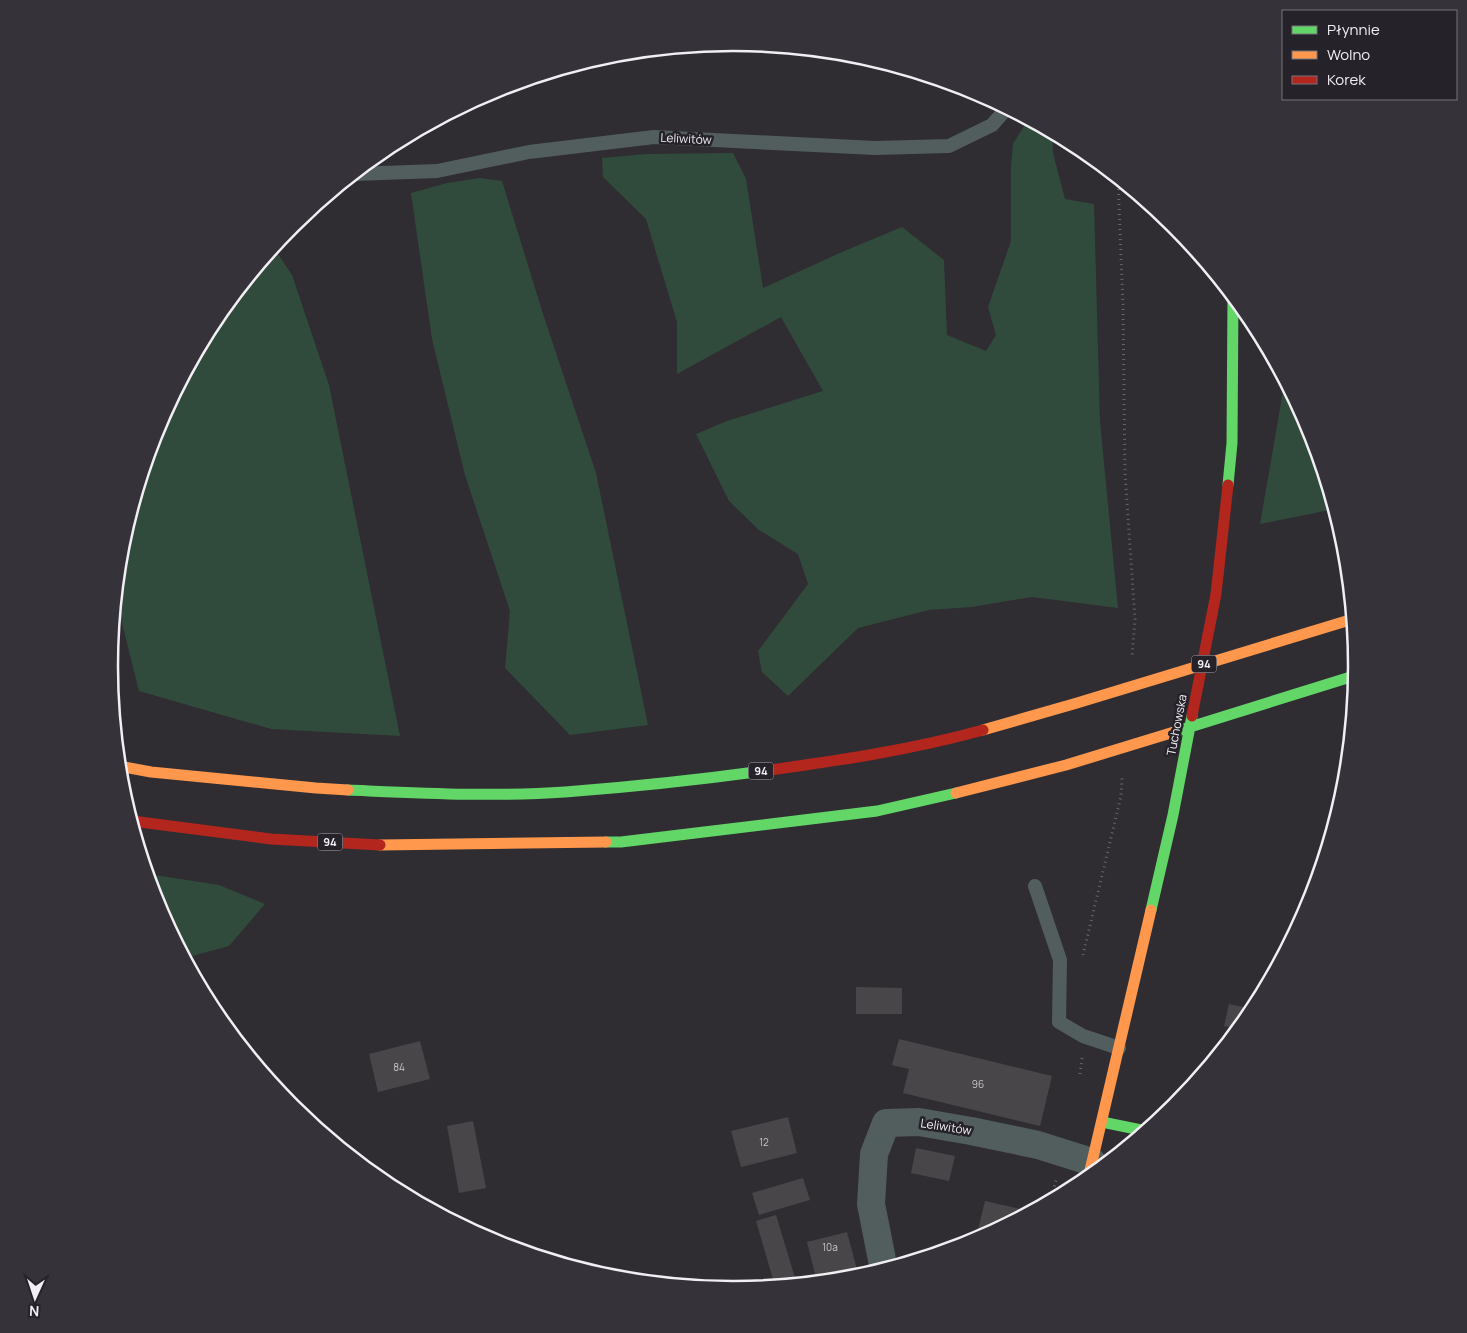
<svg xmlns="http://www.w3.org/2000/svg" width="1467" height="1333" font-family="Manrope,sans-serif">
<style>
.green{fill:#304b3c}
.building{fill:#494649}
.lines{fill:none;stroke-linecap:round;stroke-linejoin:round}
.path{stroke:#62696a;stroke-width:3;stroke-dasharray:1 4;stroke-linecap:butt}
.lane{stroke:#525e5e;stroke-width:14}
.street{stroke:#525e5e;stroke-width:28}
.fast{stroke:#63d668;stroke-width:11}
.slow{stroke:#ff974d;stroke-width:11}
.jam{stroke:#b3261e;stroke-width:11}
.labels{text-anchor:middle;stroke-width:5;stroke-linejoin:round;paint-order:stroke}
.number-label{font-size:10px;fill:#c7c5c9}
.shield{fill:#25222a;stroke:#b4b2b7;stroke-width:1}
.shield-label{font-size:11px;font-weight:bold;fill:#f1eff4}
.street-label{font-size:12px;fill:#f1eff4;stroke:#25222a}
.rim{fill:none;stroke:#f1eff4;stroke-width:2.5}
</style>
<rect width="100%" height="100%" fill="#2f2d32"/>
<path class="green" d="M1028 120 1052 133 1053 153 1065 199 1094 204 1100 422 1118 608 1032 597 971 607 929 610 858 628 788 696 762 672 758 651 808 584 798 554 759 530 729 501 696 434 727 421 823 391 781 317 677 374V322L646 219 603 177 602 158 646 154 733 153 746 179 763 288 842 252 902 227 944 260 947 335 986 351 996 335 988 307 1011 241V165L1013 144Z
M480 178 502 181 544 317 596 473 648 725 570 735 505 668 510 611 465 475 432 339 411 193 447 183Z
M274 248 292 275 329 385 400 736 271 729 139 691 116 599 122 544 157 427 215 320Z
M1285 380 1310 428 1335 509 1260 524Z
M148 874 219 885 265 904 229 946 185 958 157 905Z"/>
<path class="building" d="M856 987 902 988V1014H856Z
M1229 1004 1252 1009 1251 1015 1239 1029 1224 1026Z
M899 1039 1052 1076 1040 1126 903 1093 909 1069 892 1065Z
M420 1041 430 1079 378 1092 369 1054Z
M788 1117 797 1153 741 1167 731 1131Z
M473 1121 486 1188 459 1193 447 1126Z
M916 1148 955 1156 949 1181 911 1173Z
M803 1178 810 1200 759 1215 752 1193Z
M985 1201 1020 1209 1017 1219 975 1241Z
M776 1215 796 1281 775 1286 756 1221Z
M847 1232 859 1277 817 1282 807 1242Z"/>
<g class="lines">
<path class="path" d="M1118 179 1123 306 1125 473 1135 619 1132 657
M1083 955 1121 796 1122 778
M1080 1074 1082 1058
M1051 1201 1056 1180"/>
<path class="lane" d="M355 174 437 171 529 152 654 137 875 148 949 146 992 125 1007 108
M1035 886 1060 960 1059 1022 1083 1036 1119 1048"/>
<path class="street" d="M884 1270 871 1204 874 1154 886 1123 919 1122 971 1131 1038 1145 1092 1162"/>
<path class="fast" d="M1228 485 1232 443 1233 297
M1174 732 1357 675
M348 790C420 793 493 797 565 792 631 787 697 780 763 771
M606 842H621L877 811 956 793
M1151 910 1173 815 1192 716
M1102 1122 1146 1131"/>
<path class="slow" d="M983 730 1077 703 1353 619
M119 766 151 772 316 788 348 790
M956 793 1066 765 1174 732
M380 845 606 842
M1088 1179 1151 910"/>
<path class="jam" d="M1192 716 1216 594 1228 485
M763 771C836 761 911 750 983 730
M132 821 271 839 380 845"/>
</g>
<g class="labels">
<g class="number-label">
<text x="399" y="1071">84</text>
<text x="978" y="1088">96</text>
<text x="764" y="1146">12</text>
<text x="830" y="1251">10a</text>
</g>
<g class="shield">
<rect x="1191.5" y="655.5" width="25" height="17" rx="4"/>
<rect x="748.5" y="762.5" width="25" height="17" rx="4"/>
<rect x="317.5" y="833.5" width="25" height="17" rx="4"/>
</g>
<g class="shield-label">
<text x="1204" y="668">94</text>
<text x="761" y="775">94</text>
<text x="330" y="846">94</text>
</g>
<g class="street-label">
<text transform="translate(686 139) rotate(3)" y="4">Leliwitów</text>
<text transform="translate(1177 725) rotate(-79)" y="4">Tuchowska</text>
<text transform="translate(946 1127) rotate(9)" y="4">Leliwitów</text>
</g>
</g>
<path d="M0 0H1467V1333H0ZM118 666a615 615 0 1 1 1230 0a615 615 0 1 1-1230 0Z" fill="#35323a" fill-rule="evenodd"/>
<path class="rim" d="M118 666a615 615 0 1 1 1230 0a615 615 0 1 1-1230 0Z"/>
<rect x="1282" y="10" width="175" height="90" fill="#25222a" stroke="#77747b"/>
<rect x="1292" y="26" width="25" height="8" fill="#63d668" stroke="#77747b"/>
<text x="1327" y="35" font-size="15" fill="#f1eff4">Płynnie</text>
<rect x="1292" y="51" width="25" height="8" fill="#ff974d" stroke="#77747b"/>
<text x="1327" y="60" font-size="15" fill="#f1eff4">Wolno</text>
<rect x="1292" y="76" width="25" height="8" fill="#b3261e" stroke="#77747b"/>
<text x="1327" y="85" font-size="15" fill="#f1eff4">Korek</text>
<g transform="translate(35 1298) rotate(183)" stroke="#25222a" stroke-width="4" paint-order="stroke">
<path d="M0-4L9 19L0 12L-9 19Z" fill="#f1eff4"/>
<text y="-8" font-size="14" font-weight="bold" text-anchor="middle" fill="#f1eff4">N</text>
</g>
</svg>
